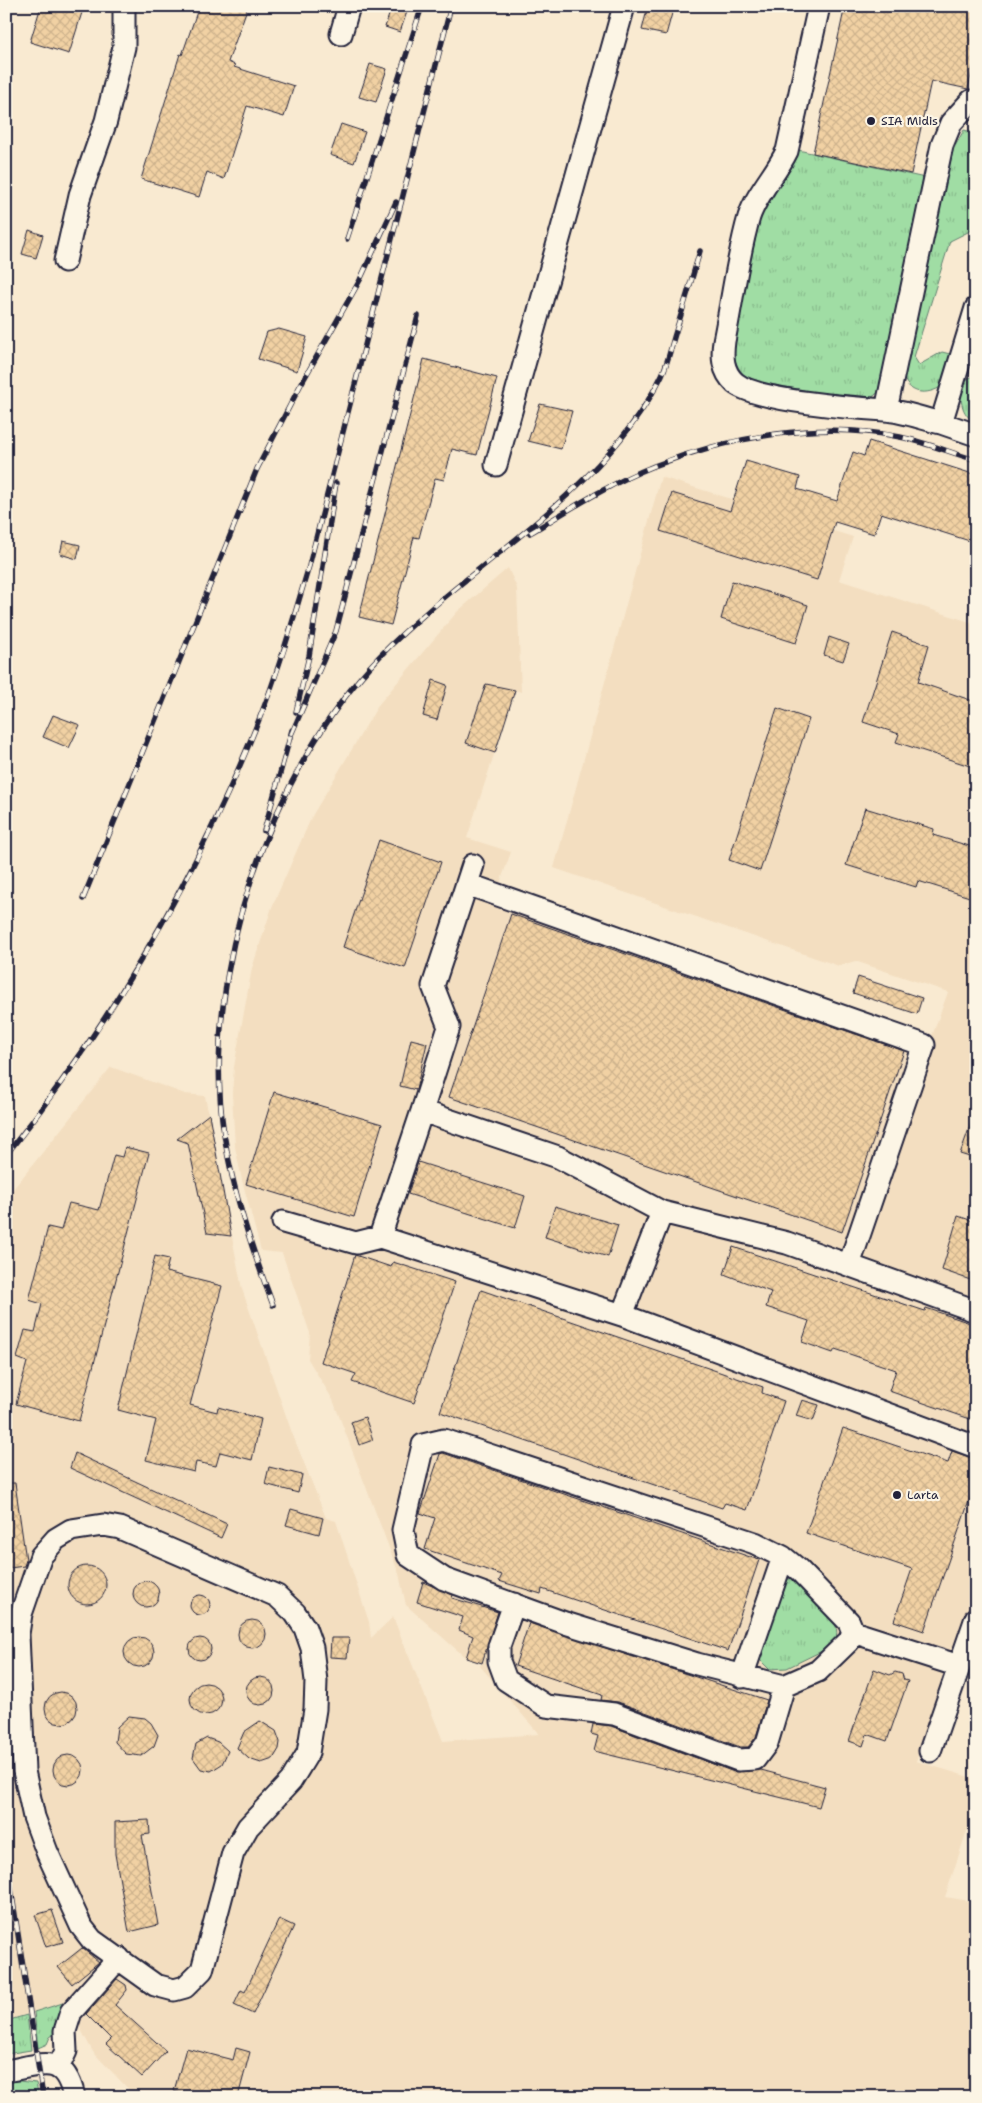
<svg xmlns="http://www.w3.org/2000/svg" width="982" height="2103" font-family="'Shantell Sans',sans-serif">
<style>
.built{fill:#f3dec0}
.grass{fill:url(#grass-tufts);stroke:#618070}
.building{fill:url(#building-cross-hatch);stroke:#22223b}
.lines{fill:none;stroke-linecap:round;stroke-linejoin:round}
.minor-casing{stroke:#22223b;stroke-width:25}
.minor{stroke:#fcf5e5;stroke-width:21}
.rail-casing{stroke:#22223b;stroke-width:5.5}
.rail{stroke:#fcf5e5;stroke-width:4;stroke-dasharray:11;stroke-linecap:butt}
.poi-dot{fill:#22223b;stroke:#fcf5e5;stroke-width:2}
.labels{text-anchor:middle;stroke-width:4.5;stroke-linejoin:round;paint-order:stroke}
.poi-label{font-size:12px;fill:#22223b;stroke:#fcf5e5;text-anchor:start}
</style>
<defs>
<pattern id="grass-tufts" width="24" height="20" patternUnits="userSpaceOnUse" patternTransform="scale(1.25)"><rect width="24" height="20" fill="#a0dda4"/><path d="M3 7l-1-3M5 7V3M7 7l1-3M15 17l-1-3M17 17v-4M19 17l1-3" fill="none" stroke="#8abd8e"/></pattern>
<pattern id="building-cross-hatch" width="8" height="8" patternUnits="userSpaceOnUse" patternTransform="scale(1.25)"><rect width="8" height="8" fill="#f1d1a3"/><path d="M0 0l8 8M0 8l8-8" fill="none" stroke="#ceb38d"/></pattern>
</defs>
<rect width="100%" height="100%" fill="#f9ead1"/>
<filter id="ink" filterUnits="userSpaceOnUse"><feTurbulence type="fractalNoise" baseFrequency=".02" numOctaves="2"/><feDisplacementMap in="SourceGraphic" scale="10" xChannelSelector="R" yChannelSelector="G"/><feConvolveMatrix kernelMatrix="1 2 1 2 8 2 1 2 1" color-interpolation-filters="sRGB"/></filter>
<g filter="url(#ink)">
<path class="built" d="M661 477 853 537 839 580 976 624V1590L916 1761 976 1779V1803L945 1897 976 1902V2097H136L93 2052 66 2002 6 2021V1198L111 1067 185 1094 205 1096 242 1289 292 1433 326 1518 336 1521 369 1622 371 1638 393 1617 443 1741 539 1734 480 1666 482 1663 466 1658 406 1605 399 1574 333 1400 308 1359 310 1333 282 1253 261 1251 242 1180 235 1147 232 1094 234 1067 252 968 272 907 312 816 379 704 457 612 508 568 517 588 521 692 515 690 467 838 511 852 500 883 932 1036 948 992 855 961 839 966 554 868Z"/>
<path class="grass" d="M964 130 976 133V228L950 241 914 357 919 365 942 352 950 354 951 360 939 388C923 396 907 393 903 374L940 201 954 148Z
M798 150 925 178 879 392 871 398 852 399 753 381C736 372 732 357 733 339L762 209Z
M971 377 976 378 970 404 976 407V423C960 414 959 397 963 381Z
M792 1578 797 1579C813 1596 850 1622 832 1646L787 1668 769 1669 758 1658 786 1580Z
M66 2002H72L56 2022V2033L50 2037 47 2044 38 2048 34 2012Z
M27 2015 31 2050 6 2054V2021Z
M11 2080 36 2083 39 2097H6V2086L9 2085Z"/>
<path class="building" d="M41 6H84L69 54 30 42Z
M199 6H248L228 62 235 65 234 67 294 86 284 117 247 106 224 179 207 172 199 197 141 179 180 54 182 55Z
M392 6H409L400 32 385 27Z
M648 6H674L666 35 642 30Z
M845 6H976V53L968 89 931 81 911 174 813 153Z
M370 64 387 69 376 102 359 97Z
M341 124 365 132 354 163 330 155Z
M29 230 43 235 36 258 22 254Z
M279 329 307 337 297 371 258 359 267 332Z
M424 359 497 378 477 455 452 449 444 480 435 478 419 538 414 537 391 625 359 617Z
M540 404 572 411 561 449 528 441Z
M869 441 976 475V543L881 513 874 534 835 522 817 580 660 531 672 493 730 511 746 461 800 477 797 489 837 501 853 452 864 456Z
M63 541 80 545 77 559 60 554Z
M732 581 808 605 796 643 721 619Z
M892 632 929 645 918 682 976 702V768L896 742 899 734 863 722Z
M829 637 849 644 843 661 824 655Z
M433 680 447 685 437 720 423 716Z
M486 684 515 690 495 753 466 743Z
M777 708 809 719 760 871 729 860Z
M53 715 80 725 69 748 43 737Z
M865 808 934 829 933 835 976 848V899L918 881 916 887 846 865Z
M379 840 441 862 405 968 343 947Z
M511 914 904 1051 842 1232 449 1097Z
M858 977 922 998 917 1014 853 993Z
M411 1039 427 1043 416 1090 400 1086Z
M274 1092 382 1124 354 1217 246 1184Z
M209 1114 220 1174 231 1236 207 1233 188 1143 177 1139Z
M974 1115H976V1159L960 1154Z
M125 1147 149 1153 79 1421 16 1404 27 1362 17 1358 25 1330 35 1332 42 1304 29 1300 48 1227 61 1230 69 1203 99 1210 114 1155 122 1157Z
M418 1162 525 1196 515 1228 408 1194Z
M555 1206 618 1225 608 1257 545 1237Z
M958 1216 976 1222V1282L942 1270Z
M733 1247 925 1311 926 1308 976 1325V1421L889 1391 896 1370 835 1349 833 1353 802 1342 809 1321 766 1307 771 1292 724 1274Z
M355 1255 391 1267 393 1262 455 1282 414 1403 352 1382 356 1374 321 1362Z
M155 1256 169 1259 166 1272 222 1286 190 1405 217 1412 218 1407 261 1419 252 1460 220 1452 216 1466 196 1462 194 1472 146 1460 156 1420 118 1410Z
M481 1290 763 1387 762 1393 784 1401 747 1510 725 1503 722 1508 440 1412Z
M802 1400 819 1405 813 1421 796 1416Z
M365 1417 373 1440 359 1445 351 1422Z
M843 1428 948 1463 952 1451 976 1459V1481L924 1631 894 1621 912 1569 806 1533Z
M75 1453 227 1524 221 1538 70 1468Z
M443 1453 759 1560 728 1651 542 1589 541 1594 499 1581 502 1575 425 1549 435 1518 420 1513 440 1454Z
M269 1467 302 1475 298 1493 265 1484Z
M6 1483H15L26 1560 24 1566 10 1568 6 1543Z
M291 1509 323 1518 319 1534 286 1525Z
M68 1585a19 19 0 1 1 38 0a19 19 0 1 1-38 0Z
M133 1594a13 13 0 1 1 26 0a13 13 0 1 1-26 0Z
M423 1582 453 1595 452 1598 498 1612 482 1663 466 1658 473 1636 459 1630 463 1617 417 1602Z
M190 1605a10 10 0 1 1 20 0a10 10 0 1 1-20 0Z
M238 1634a14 14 0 1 1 28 0a14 14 0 1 1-28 0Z
M529 1623 767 1700 756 1737 748 1747H740L618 1702 601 1700 602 1695 515 1666Z
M124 1652a15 15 0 1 1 30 0a15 15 0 1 1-30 0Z
M331 1638H349L347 1658 330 1657Z
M189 1649a11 11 0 1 1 22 0a11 11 0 1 1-22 0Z
M874 1669 890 1675 895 1672 902 1674 904 1680 908 1681 887 1741 867 1734 863 1746 849 1741Z
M246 1691a14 14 0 1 1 28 0a14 14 0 1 1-28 0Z
M190 1699a16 16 0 1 1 32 0a16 16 0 1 1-32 0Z
M45 1708a16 16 0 1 1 32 0a16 16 0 1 1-32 0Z
M129 1716 145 1718 151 1723 158 1735 154 1746 141 1756 126 1754 115 1742 117 1727Z
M260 1721 276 1731 280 1742 279 1749 273 1759 261 1763 249 1759 237 1748 244 1732Z
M593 1724 611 1726 734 1772 761 1770 825 1787 819 1807 594 1751 598 1736 591 1734Z
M207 1738 218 1742 228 1751 222 1764 211 1771 201 1769 193 1758 196 1744Z
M53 1770a15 15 0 1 1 30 0a15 15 0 1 1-30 0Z
M149 1820 150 1834 142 1835 158 1925 129 1932 115 1854V1822Z
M52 1910 63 1942 46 1947 35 1915Z
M279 1919 294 1926 253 2014 234 2005 241 1990 245 1992Z
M82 1948 99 1962 72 1984 58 1967Z
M117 1979 126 1985 127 1990 115 2005 166 2051 142 2077 106 2044 111 2039 86 2014Z
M186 2048 233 2060 236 2048 250 2052 238 2097H196L174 2091Z"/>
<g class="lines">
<defs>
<path id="minor" d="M819 6 787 151C776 174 757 193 749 217 738 254 732 302 724 341 722 356 722 371 735 383 757 401 854 408 885 410 903 411 923 419 941 423L976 308
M341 34 349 6
M65 261 80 195 106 121 124 47V6
M886 410 942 145 951 123 971 101H976
M941 423 976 435
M496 465 624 6
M473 865 433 986 449 1027 422 1111 558 1157 662 1212 622 1315
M467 884 924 1045 849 1265
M662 1212 787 1243 976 1311
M283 1222 356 1243 380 1237 622 1315 976 1447
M380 1237 422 1111
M103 1525 120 1528 277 1596 295 1613 305 1628 312 1648 316 1681 315 1709 308 1753 291 1781 248 1827 233 1853 202 1970 185 1987 174 1990 155 1985 92 1940 81 1926 47 1852 34 1817 24 1771 18 1634 21 1614 41 1556 56 1539 71 1530Z
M514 1604 499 1646V1661L506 1680 546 1706 614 1714 738 1760 755 1759 767 1743 784 1686
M853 1632 849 1641 818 1671 784 1686 697 1664 565 1623 444 1579 408 1555 403 1530 423 1445 444 1440 755 1543 783 1557 799 1570 849 1622 853 1632 959 1666
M742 1677 783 1557
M930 1751 976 1618
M58 2068 66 2051 65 2031 71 2012 119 1958
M6 2071C42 2065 64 2052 74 2097"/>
</defs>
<use href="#minor" class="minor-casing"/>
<use href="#minor" class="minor"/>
<defs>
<path id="rail" d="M347 239 422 6
M530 533C570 509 611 483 654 466 728 437 820 420 900 437 925 442 951 453 976 460
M296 712 309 656 336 483
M291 735 336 631 418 316
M264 831 292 730
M83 899 257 469 300 386 360 280 396 202
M6 1155C116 1017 200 871 264 707 282 661 295 613 309 566L451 6
M273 1305C252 1249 233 1193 224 1134 200 975 270 770 380 656 470 563 605 493 662 375 668 362 671 347 675 334 684 306 692 278 700 251
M6 1856 43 2097"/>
</defs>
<use href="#rail" class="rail-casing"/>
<use href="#rail" class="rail"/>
</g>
</g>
<g class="poi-dot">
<circle cx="871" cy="121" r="5"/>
<circle cx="897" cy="1495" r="5"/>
</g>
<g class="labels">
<g class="poi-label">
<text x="881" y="125">SIA Midis</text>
<text x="907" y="1499">Larta</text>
</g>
</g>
<rect width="982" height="2103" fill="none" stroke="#fcf5e5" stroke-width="25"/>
<rect x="12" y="12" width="957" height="2078" fill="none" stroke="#22223b" stroke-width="2" filter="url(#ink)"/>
</svg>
